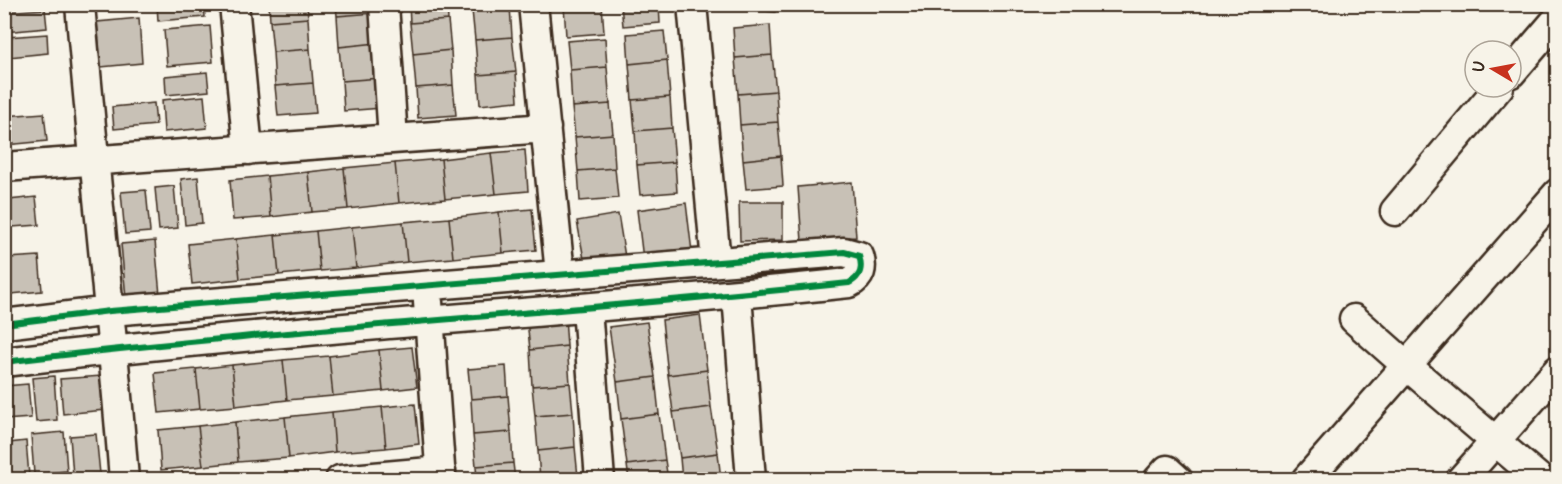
<svg xmlns="http://www.w3.org/2000/svg" width="1562" height="484" font-family="Pangolin,sans-serif">
<style>
.building{fill:#c8c1b6;stroke:#3b2a1e;stroke-width:1.5}
.lines{fill:none;stroke-linecap:round;stroke-linejoin:round}
.minor-casing{stroke:#3b2a1e;stroke-width:33}
.minor{stroke:#f7f3e8;stroke-width:28}
.cycleway-casing{stroke:#f7f3e8;stroke-width:10}
.cycleway{stroke:#00873e;stroke-width:6}
</style>
<rect width="100%" height="100%" fill="#f7f3e8"/>
<filter id="ink" filterUnits="userSpaceOnUse"><feTurbulence type="fractalNoise" baseFrequency=".0167" numOctaves="2"/><feDisplacementMap in="SourceGraphic" scale="12" xChannelSelector="R" yChannelSelector="G"/><feConvolveMatrix kernelMatrix="1 2 1 2 8 2 1 2 1" color-interpolation-filters="sRGB"/></filter>
<g filter="url(#ink)">
<path class="building" d="M157 4H204L205 17 158 21Z
M269 4H307L308 18 270 21Z
M336 4H374V13L337 16Z
M409 4H447L448 20 410 23Z
M472 4H510V6L472 10Z
M583 4H602L604 33 566 36 564 6Z
M621 4H659L660 23 623 26Z
M733 4H776L775 12 732 8Z
M510 6 512 37 475 40 472 10Z
M45 9 47 28 4 32V12Z
M374 13 377 43 339 47 337 16Z
M139 18 142 63 101 67 97 22Z
M308 18 310 49 273 52 270 21Z
M448 20 451 50 413 54 410 23Z
M770 25 772 55 735 58 733 28Z
M210 26 213 62 167 66 164 30Z
M664 31 667 60 629 64 627 34Z
M47 34 48 53 9 57 7 37Z
M512 37 516 72 478 75 475 40Z
M605 38 607 67 570 70 567 41Z
M377 43 380 78 342 81 339 47Z
M310 49 313 83 275 86 273 52Z
M451 50 453 85 416 88 413 54Z
M772 55 776 91 738 94 735 58Z
M667 60 670 97 632 100 629 64Z
M607 67 610 104 572 107 570 70Z
M207 72 209 91 166 95 165 76Z
M516 72 518 101 480 105 478 75Z
M380 78 382 108 344 111 342 81Z
M313 83 316 113 278 116 275 86Z
M453 85 456 115 418 118 416 88Z
M776 91 778 122 740 125 738 94Z
M204 96 207 128 164 132 162 100Z
M670 97 672 128 635 131 632 100Z
M154 103 156 125 114 129 112 107Z
M610 104 613 134 575 137 572 107Z
M44 113 47 141 6 145 4 116Z
M778 122 781 156 743 160 740 125Z
M672 128 675 162 637 165 635 131Z
M613 134 615 168 578 171 575 137Z
M525 150 528 191 496 194 491 153Z
M491 153 496 194 445 199 441 159Z
M781 156 783 186 746 189 743 160Z
M441 159 445 199 399 203 395 163Z
M675 162 677 192 640 195 637 165Z
M395 163 399 203 348 209 344 168Z
M344 168 348 209 312 212 308 172Z
M615 168 618 198 580 201 578 171Z
M308 172 312 212 271 217 267 176Z
M267 176 271 217 233 220 230 180Z
M198 177 202 223 185 225 181 179Z
M852 182 856 237 802 241 798 187Z
M174 186 178 228 159 230 155 188Z
M146 190 150 232 125 234 121 192Z
M36 197 39 225 12 227 9 200Z
M739 202H783V240L740 241Z
M686 203 692 252 643 259 637 210Z
M532 209 536 250 503 253 499 212Z
M499 212 503 253 453 258 449 218Z
M618 214 626 263 586 270 577 221Z
M449 218 453 258 407 262 403 222Z
M403 222 407 262 356 268 352 227Z
M352 227 356 268 320 271 316 231Z
M316 231 320 271 279 275 275 235Z
M275 235 279 275 240 279 236 239Z
M236 239 240 279 192 284 188 244Z
M155 241 160 295 126 298 121 244Z
M39 256 42 291 11 294 8 258Z
M700 315 707 370 668 375 662 320Z
M565 317 567 346 530 350 527 320Z
M647 322 655 377 617 382 609 327Z
M567 346 570 383 532 386 530 350Z
M412 347 417 387 383 391 379 350Z
M379 350 383 391 333 396 329 356Z
M329 356 333 396 287 400 283 360Z
M283 360 287 400 236 406 232 365Z
M232 365 236 406 200 409 196 369Z
M506 366 508 396 471 399 468 369Z
M196 369 200 409 159 413 155 373Z
M707 370 711 407 673 412 668 375Z
M54 376 57 420 36 422 32 378Z
M102 376 105 410 63 414 60 379Z
M655 377 659 414 621 419 617 382Z
M570 383 573 413 535 416 532 386Z
M28 384 31 418 4 420V386Z
M508 396 511 432 473 435 471 399Z
M415 404 419 444 386 448 382 407Z
M382 407 386 448 335 452 332 412Z
M711 407 718 453 680 458 673 412Z
M332 412 335 452 289 458 285 417Z
M573 413 575 447 538 451 535 416Z
M659 414 665 460 627 465 621 419Z
M285 417 289 458 238 462 235 422Z
M235 422 238 462 203 466 198 426Z
M198 426 203 466 161 470 158 430Z
M64 432 67 471 34 474 31 435Z
M511 432 513 463 476 466 473 435Z
M96 434 100 474 73 476 70 436Z
M26 441 29 476 11 477 9 443Z
M575 447 578 477 540 480 538 451Z
M718 453 721 480H682L680 458Z
M665 460 668 480H629L627 465Z
M513 463 515 480H477L476 466Z
M578 477V480H549Z"/>
<g class="lines">
<defs>
<path id="minor" d="M80 4C93 163 112 321 124 480
M234 4 248 150
M384 4 393 139
M533 4 560 274
M692 4 716 262
M1511 73 1558 18
M4 167 546 128
M1395 211 1499 87
M737 295 751 480
M428 302 441 480
M587 308 600 480
M1354 319 1406 365 1541 480
M4 324 110 311 844 252 859 256C863 268 861 277 849 283 568 313 285 328 4 362
M340 480 441 471
M1158 480 1167 470 1178 480
M1306 480 1558 193
M1461 480 1558 370"/>
</defs>
<use href="#minor" class="minor-casing"/>
<use href="#minor" class="minor"/>
<defs>
<path id="cycleway" d="M4 324 110 311 844 252 859 256C863 268 861 277 849 283 568 313 285 328 4 362"/>
</defs>
<use href="#cycleway" class="cycleway-casing"/>
<use href="#cycleway" class="cycleway"/>
</g>
</g>
<rect width="1562" height="484" fill="none" stroke="#f7f3e8" stroke-width="24"/>
<rect x="12" y="12" width="1538" height="460" fill="none" stroke="#3b2a1e" stroke-width="2" filter="url(#ink)"/>
<g transform="translate(1493 69) rotate(280)"><circle r="28" fill="#f7f3e8" stroke="#aca397" stroke-width="1.5"/>
<path d="M0-4.5L10 22L0 15L-10 22Z" fill="#c8321e"/>
<text y="-9" font-size="16" font-weight="bold" text-anchor="middle" fill="#3b2a1e">U</text>
</g>
</svg>
